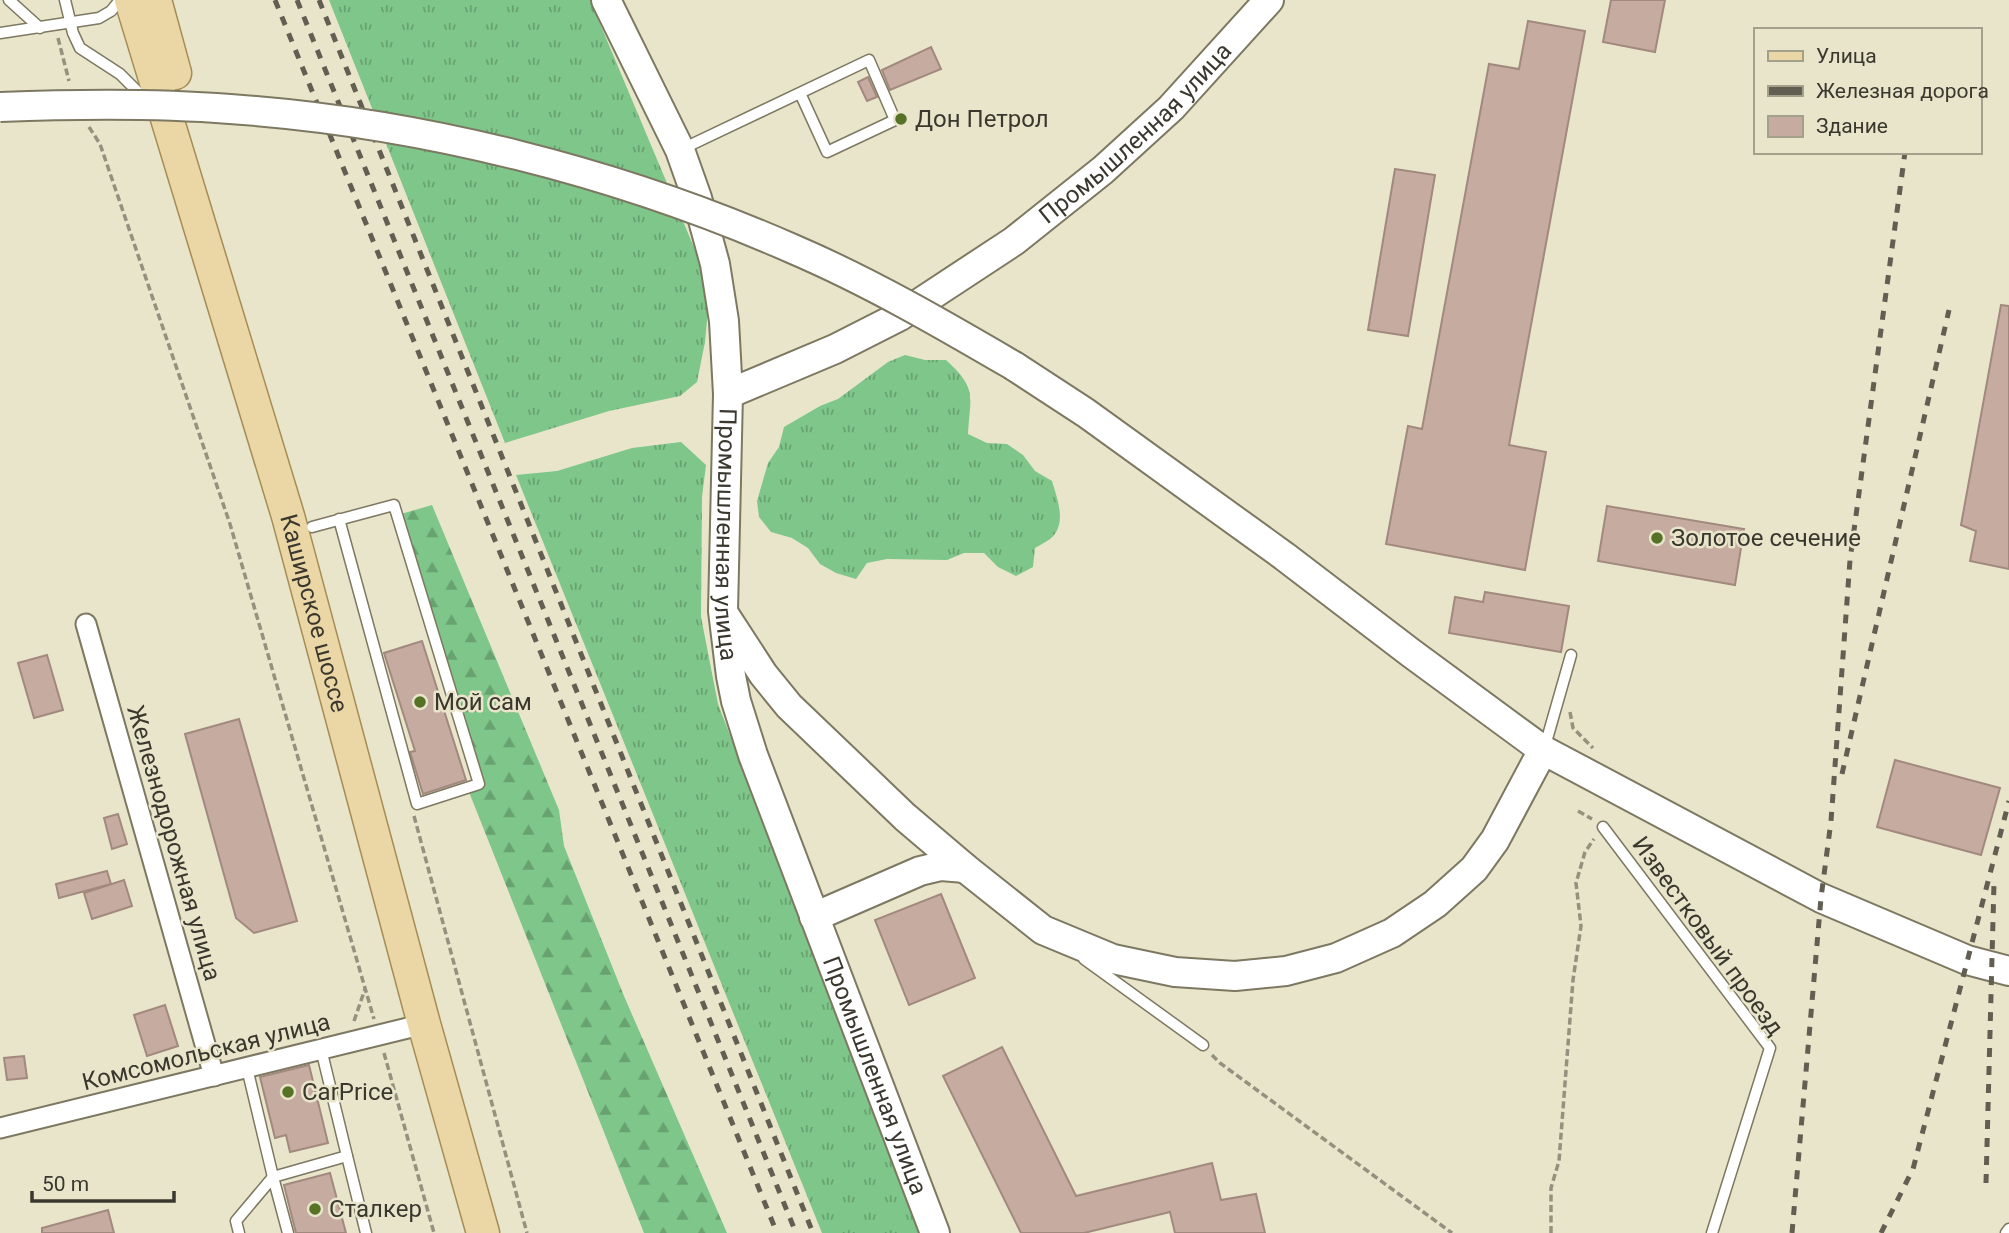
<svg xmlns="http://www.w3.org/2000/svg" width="2009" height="1233" font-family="Roboto,sans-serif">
<defs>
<pattern id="grass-tufts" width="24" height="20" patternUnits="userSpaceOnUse" patternTransform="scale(1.75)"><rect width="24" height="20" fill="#7ec689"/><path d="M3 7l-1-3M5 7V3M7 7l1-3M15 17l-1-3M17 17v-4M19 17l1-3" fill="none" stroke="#68a270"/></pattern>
<pattern id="forest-firs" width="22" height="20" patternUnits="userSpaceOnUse" patternTransform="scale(1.75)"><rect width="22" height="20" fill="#7ec689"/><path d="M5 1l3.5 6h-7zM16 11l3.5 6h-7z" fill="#68a270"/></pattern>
</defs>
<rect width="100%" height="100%" fill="#e9e5cb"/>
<g fill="url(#grass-tufts)">
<path d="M329,0H590L701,264L708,310L705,342L697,382L680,396L609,411L505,443Z"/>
<path d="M905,355L925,360H946C978,389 970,396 968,434L987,443L1007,444L1023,455L1035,471L1052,481C1057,498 1068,525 1050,539C1046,542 1040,545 1035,548L1033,567L1016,576L998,567L984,553H964L947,560L887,559L867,563L856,579L836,573L820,564L808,548L792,538L771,532L759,517L757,501L768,463L779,447L784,427L820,406L838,399L888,362Z"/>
<path d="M681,442L706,465L702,497L701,617L718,704L922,1233H822L516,475L557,471L632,448Z"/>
</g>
<path fill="url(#forest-firs)" d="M432,505L559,810L564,846L624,996L727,1233H644L469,792L484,786L401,514Z"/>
<g fill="#c6aca0" stroke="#a2897e" stroke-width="2">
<path d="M1611,0H1665L1655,52L1603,42Z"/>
<path d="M1528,21L1585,31L1509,445L1546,452L1525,570L1386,544L1408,426L1422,429L1489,64L1519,69Z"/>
<path d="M931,47L941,69L890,90L882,70Z"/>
<path d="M868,77L877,97L867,101L858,82Z"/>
<path d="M1395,169L1435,175L1408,336L1368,330Z"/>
<path d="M2001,305L2009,306V569L1970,561L1976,531L1961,525Z"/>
<path d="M1607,506L1744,529L1735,585L1598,561Z"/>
<path d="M1485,592L1569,606L1561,652L1449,633L1455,597L1483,602Z"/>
<path d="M422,641L466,780L423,794L410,752L415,751L384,653Z"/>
<path d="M47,655L63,710L34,718L18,663Z"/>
<path d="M239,719L297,921L254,933L236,918L185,734Z"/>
<path d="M1895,760L2000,788L1981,855L1877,827Z"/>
<path d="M118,814L127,844L112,849L104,818Z"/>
<path d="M107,871L111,884L59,898L56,884Z"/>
<path d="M124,880L132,906L92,919L84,893Z"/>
<path d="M941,894L975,978L909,1005L875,920Z"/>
<path d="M165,1005L178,1046L147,1056L134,1015Z"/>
<path d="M1002,1047L1076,1196L1212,1163L1221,1200L1256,1194L1265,1233H1175L1170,1212L1084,1233H1021L943,1076Z"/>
<path d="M24,1056L27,1078L7,1080L4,1058Z"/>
<path d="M309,1065L328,1143L290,1152L286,1135L275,1138L260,1077Z"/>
<path d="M330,1173L346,1233H296L284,1185Z"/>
<path d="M108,1210L114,1233H42V1228Z"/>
</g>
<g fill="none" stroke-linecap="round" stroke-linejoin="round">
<g stroke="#7c7861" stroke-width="13">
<g id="lane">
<path d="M9,0L40,28"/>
<path d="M65,0L73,33L80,48L120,74L147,101"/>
<path d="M0,33L99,18L111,11L120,0"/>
<path d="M680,150L869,60L895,120L827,152L800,93"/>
<path d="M312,527L394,505L479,784L417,804L339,519"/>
<path d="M1545,746L1571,655"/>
<path d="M1603,827L1770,1048L1712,1233"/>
<path d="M1084,959L1203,1045"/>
<path d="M247,1068L273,1177L347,1156L321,1049"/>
<path d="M347,1156L366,1233"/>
<path d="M239,1233L236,1221L273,1177L288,1233"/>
<path d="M2006,1233L2009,1229"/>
</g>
</g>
<g stroke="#7c7861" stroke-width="23">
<g id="street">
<path d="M86,624L214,1076"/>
<path d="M0,1128L424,1024"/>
</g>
</g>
<g stroke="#7c7861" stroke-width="32">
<g id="secondary">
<path id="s1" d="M606,0L680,150L697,198L715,264L724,321L728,394L723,611L731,676L736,701L753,755L935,1233"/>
<path d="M1014,366L1086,413L1284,556L1411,653L1543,750L1821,898L1967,960L2009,971"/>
<path id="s2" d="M728,394L835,349L900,316L1014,241L1103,170L1171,108L1269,0"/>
<path d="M726,617L763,674L789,706L905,817L965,868L1043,930L1113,959L1175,972L1235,976L1286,971L1336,958L1392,933L1435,904L1474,869L1495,840L1543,750"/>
<path d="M814,917L920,871L941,866L965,868"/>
</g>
</g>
<g stroke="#a48c54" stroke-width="35">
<g id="primary">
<path id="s3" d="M131,0L288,516L424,1024L483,1233"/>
<path d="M155,0L175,73"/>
</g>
</g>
<g stroke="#94917f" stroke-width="3.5" stroke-dasharray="7 3.5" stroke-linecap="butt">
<path d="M58,38L69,81"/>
<path d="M89,127L100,144L230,524L374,1019"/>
<path d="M1570,712L1573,728L1593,748"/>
<path d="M1578,811L1592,819"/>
<path d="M414,816L527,1233"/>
<path d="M354,1021L365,989"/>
<path d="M384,1053L434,1233"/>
<path d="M1212,1055L1220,1063L1452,1233"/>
<path d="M1551,1233V1188L1559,1161L1573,980L1581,926L1576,883L1585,852L1594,839"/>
</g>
<use href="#lane" stroke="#fff" stroke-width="10"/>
<use href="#street" stroke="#fff" stroke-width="19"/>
<use href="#secondary" stroke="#fff" stroke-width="28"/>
<use href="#primary" stroke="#ebd6a5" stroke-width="32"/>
<g stroke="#625f52" stroke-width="5" stroke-dasharray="9 9" stroke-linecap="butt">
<path d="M275,0L777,1233"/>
<path d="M297,0L796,1233"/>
<path d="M319,0L813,1233"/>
<path d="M1842,774L1949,310"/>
<path d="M1986,1183L1994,883"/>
<path d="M1792,1233L1821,898L1831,821L1850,560L1905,152"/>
<path d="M1881,1233L1913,1169L2009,801"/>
</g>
<g stroke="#7c7861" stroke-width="32" stroke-linecap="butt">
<path id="secondary-bridge" d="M0,107C77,104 153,103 230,109C420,122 618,172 793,249C870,282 942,324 1014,366"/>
</g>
<use href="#secondary-bridge" stroke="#fff" stroke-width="28"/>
</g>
<g fill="#557227" stroke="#e9e5cb" stroke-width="2.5">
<circle cx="901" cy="119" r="7"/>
<circle cx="1657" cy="538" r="7"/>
<circle cx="420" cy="702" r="7"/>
<circle cx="288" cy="1092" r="7"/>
<circle cx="315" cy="1209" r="7"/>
</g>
<g text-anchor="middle" stroke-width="5" stroke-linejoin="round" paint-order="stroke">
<g font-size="24" fill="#3a382e" stroke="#e9e5cb" text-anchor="start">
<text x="915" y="127">Дон Петрол</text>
<text x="1671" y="546">Золотое сечение</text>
<text x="434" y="710">Мой сам</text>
<text x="302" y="1100">CarPrice</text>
<text x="329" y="1217">Сталкер</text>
</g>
<g font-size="24" fill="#3a382e" stroke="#e9e5cb">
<text dy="8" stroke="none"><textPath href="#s2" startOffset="488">Промышленная улица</textPath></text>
<text dy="8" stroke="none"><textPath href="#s1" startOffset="558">Промышленная улица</textPath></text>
<text dy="8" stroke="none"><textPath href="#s3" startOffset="640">Каширское шоссе</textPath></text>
<text transform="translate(174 843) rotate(74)" y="8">Железнодорожная улица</text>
<text transform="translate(1708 936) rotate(54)" y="8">Известковый проезд</text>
<text transform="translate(206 1052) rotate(-14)" y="8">Комсомольская улица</text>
<text dy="8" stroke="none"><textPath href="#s1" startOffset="1125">Промышленная улица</textPath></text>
</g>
</g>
<rect x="1754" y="28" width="228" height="126" fill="#e9e5cb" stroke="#a3a08c" stroke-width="2"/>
<rect x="1768" y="51" width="35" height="10" fill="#ebd6a5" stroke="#a3a08c" stroke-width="2"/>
<text x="1816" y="63" font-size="21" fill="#3a382e">Улица</text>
<rect x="1768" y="86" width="35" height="10" fill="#625f52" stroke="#a3a08c" stroke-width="2"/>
<text x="1816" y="98" font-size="21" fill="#3a382e">Железная дорога</text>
<rect x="1768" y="116" width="35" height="21" fill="#c6aca0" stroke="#a3a08c" stroke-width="2"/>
<text x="1816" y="133" font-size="21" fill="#3a382e">Здание</text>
<path d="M32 1191v10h142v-10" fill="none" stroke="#3a382e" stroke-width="3.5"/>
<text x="42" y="1191" font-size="21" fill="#3a382e" stroke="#e9e5cb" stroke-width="5" paint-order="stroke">50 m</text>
</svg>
